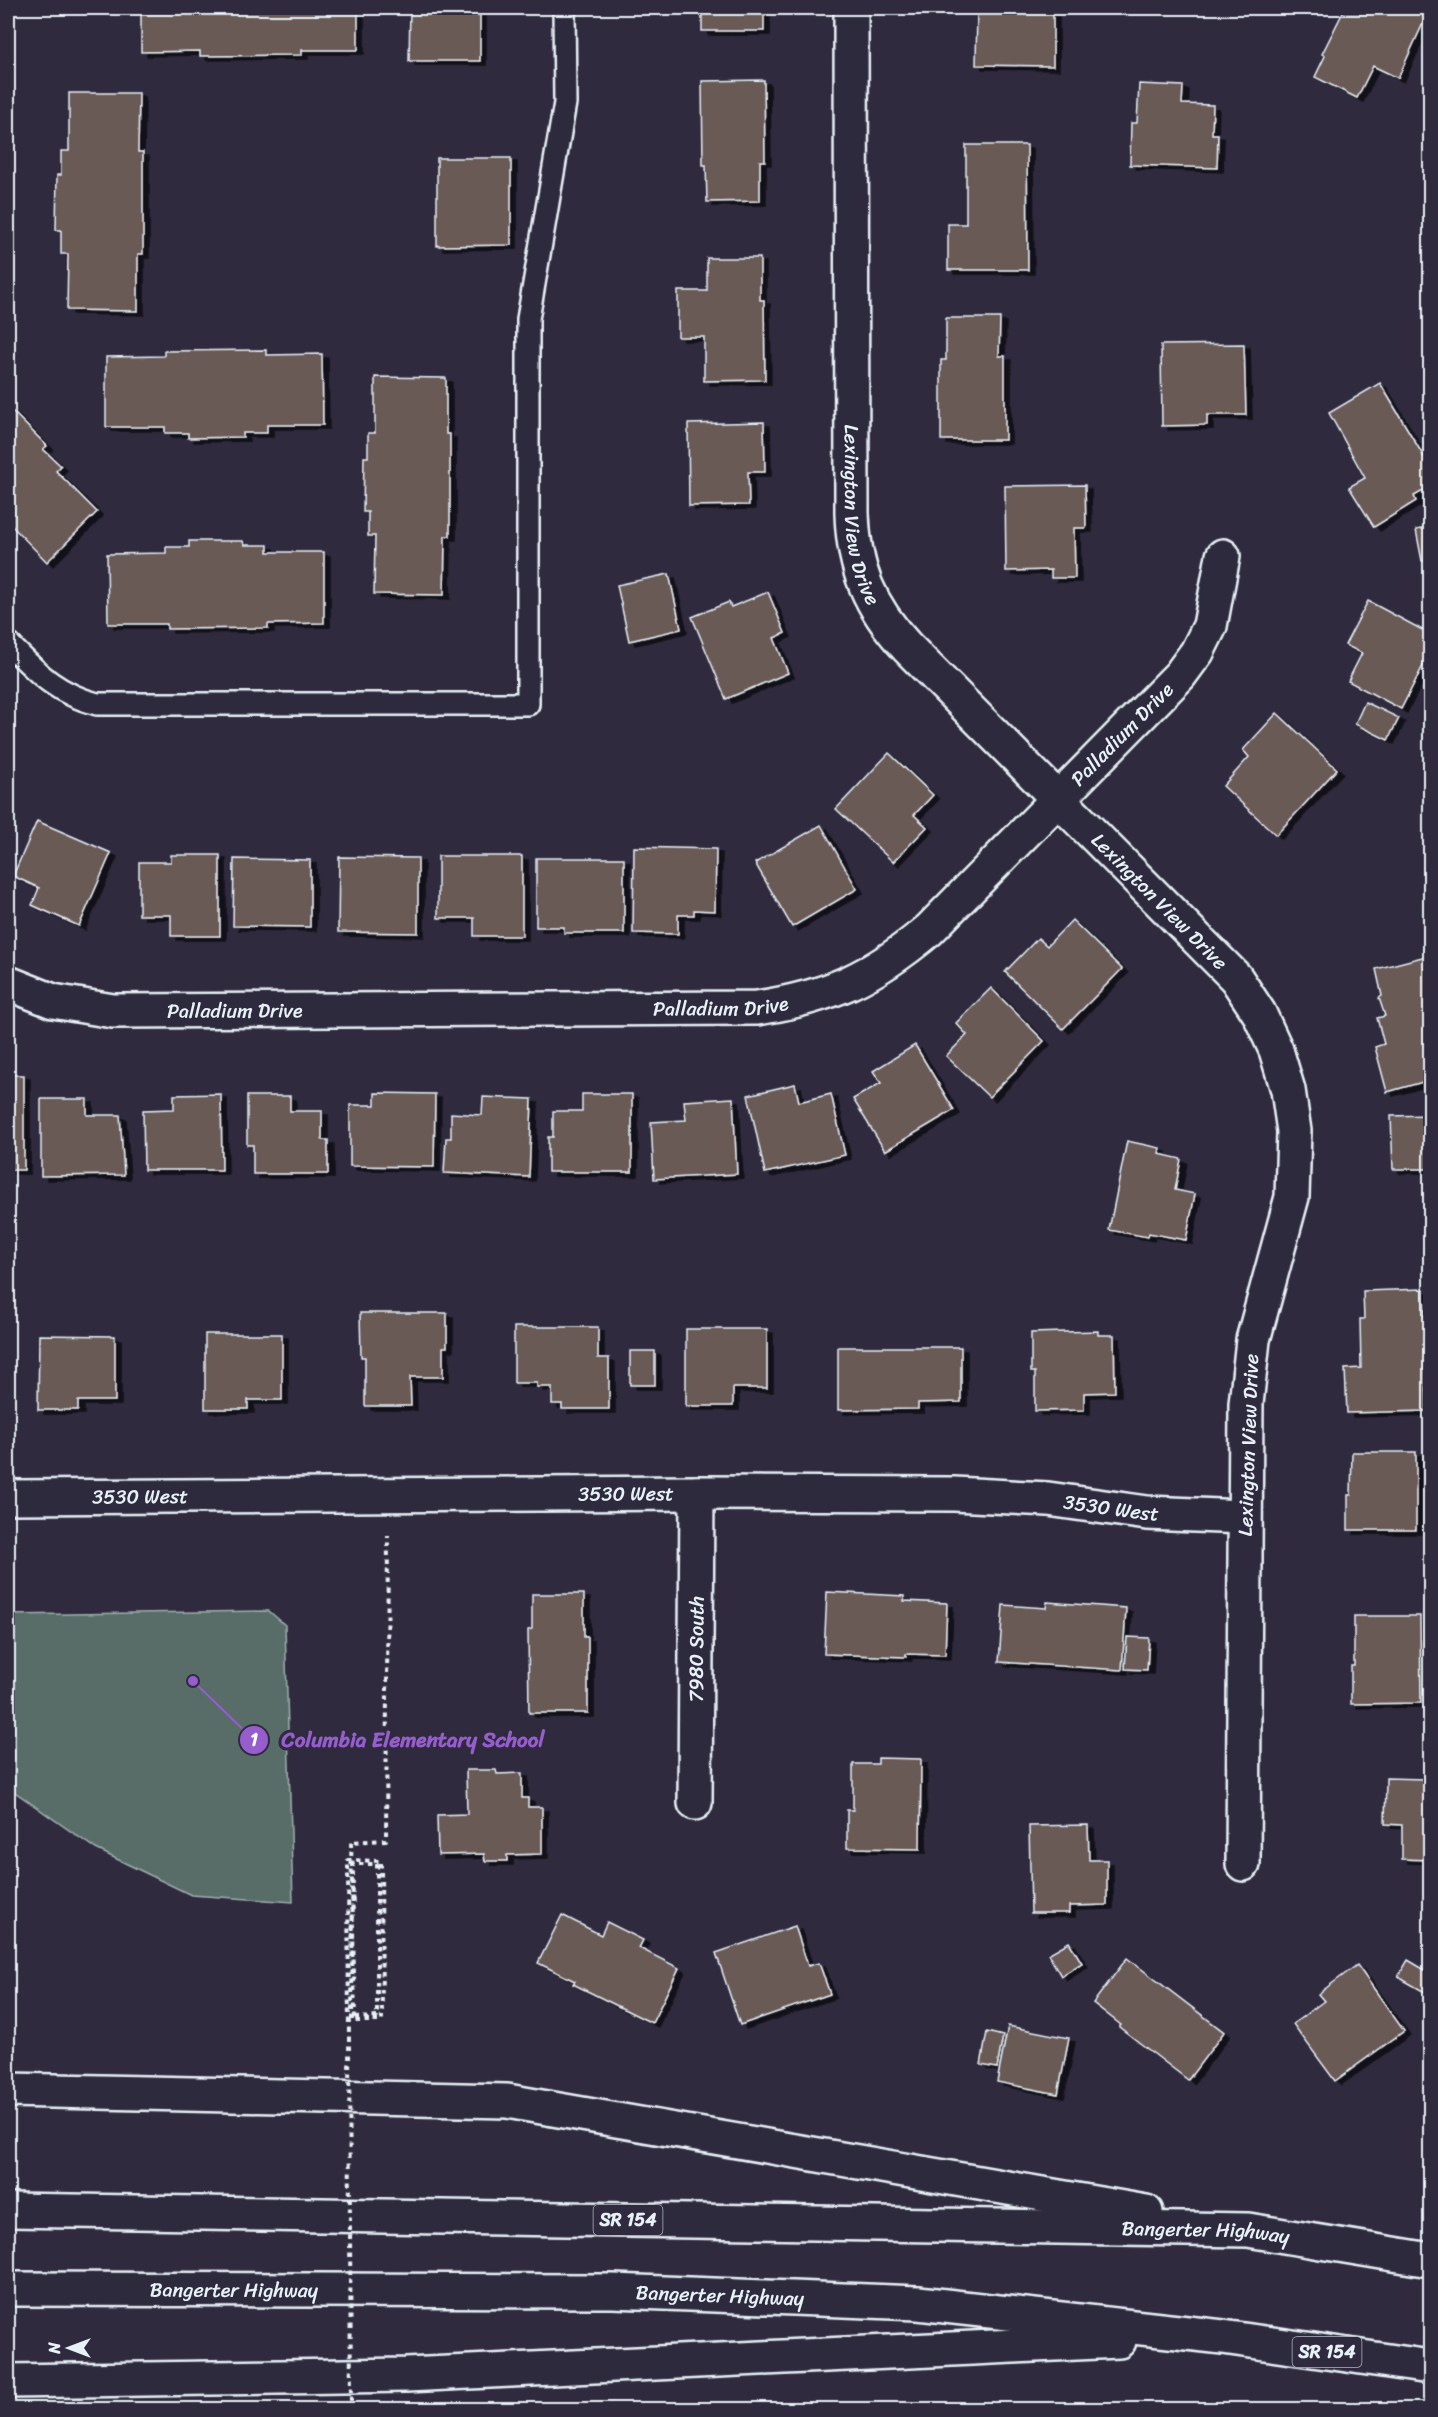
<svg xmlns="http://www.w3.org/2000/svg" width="1438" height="2417" font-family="Sriracha,sans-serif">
<defs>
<filter id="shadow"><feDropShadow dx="6" dy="4" stdDeviation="0" flood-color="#0009"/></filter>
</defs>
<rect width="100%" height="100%" fill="#2f2a3d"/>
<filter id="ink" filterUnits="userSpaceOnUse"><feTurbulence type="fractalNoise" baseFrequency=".0167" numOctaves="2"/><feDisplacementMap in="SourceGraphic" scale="12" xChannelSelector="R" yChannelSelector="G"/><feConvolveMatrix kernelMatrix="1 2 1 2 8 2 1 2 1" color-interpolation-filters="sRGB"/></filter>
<g filter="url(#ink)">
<path fill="#586d67" stroke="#a0afb0" stroke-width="1.5" d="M269,1611L285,1625L293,1902L191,1895L96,1849L15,1792L8,1751V1615Z"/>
<g fill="#695a57" stroke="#e8f1f8" stroke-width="1.5" filter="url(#shadow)">
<path d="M141,8H358V50H302V55L200,56V51L141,52Z"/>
<path d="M410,8H480V61H409Z"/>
<rect x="702" y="8" width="62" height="23"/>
<path d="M977,8H1053V66L976,65Z"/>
<path d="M1345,8H1430L1398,78L1373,66L1357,98L1315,77L1325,56L1322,54Z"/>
<path d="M764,80L765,161H760V201L707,202L706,165H703L702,81Z"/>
<path d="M1139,84L1183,86L1182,104L1213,105L1212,134H1218L1217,168L1130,165L1131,123H1137Z"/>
<path d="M69,93H139L138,152H143V254H138V311L67,310L68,254H61V230H56L57,175H61V151H69Z"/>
<path d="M966,145H1027L1028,270H948V224H966Z"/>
<path d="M437,158H511V245L437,246Z"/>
<path d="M707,258H760V300H764L765,380L704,381V337H678V291H707Z"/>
<path d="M946,318H1000L999,356H1005V440H941V360H946Z"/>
<path d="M1244,344L1246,415H1207V425L1162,426L1161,345Z"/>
<path d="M266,350V355L322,354L323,425H267V433H243V437L188,438V433H165V427H106V357L164,356V351Z"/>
<path d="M375,377L446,378V434H450V536H445L444,595L374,594L375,536H368V512H363L364,457H368V433H375Z"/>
<path d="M1380,383L1430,467V487L1414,496L1416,501L1374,527L1349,487L1365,478L1329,413Z"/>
<path d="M8,407L47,446L43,449L61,466L56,471L97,512L47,562L8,522Z"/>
<path d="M764,422L765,472H748L749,505L689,506L688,424Z"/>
<path d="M1085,485L1086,528H1074L1075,578H1051V570L1006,571L1005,486Z"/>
<path d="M1430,527V560L1422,561L1416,530Z"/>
<path d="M189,541H243L244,545H268V552H324V623L268,624V628L167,629V624H108L107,554L166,553V547H189Z"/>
<path d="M669,574L681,629L629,641L617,585Z"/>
<path d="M768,592L785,633L774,638L788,673L726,699L692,617L729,602L731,607Z"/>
<path d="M1368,601L1430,634V652L1401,709L1348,681L1362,653L1345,645Z"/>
<path d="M1365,702L1399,718L1388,740L1355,724Z"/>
<path d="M1277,713L1337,769L1276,835L1223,786L1249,757L1243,750Z"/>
<path d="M889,753L933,795L914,815L927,827L893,862L836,809Z"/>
<path d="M37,821L111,853L79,926L32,905L39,888L13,876Z"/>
<path d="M821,825L857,889L792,927L755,863Z"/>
<path d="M634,847L716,849L715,911L694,910V915H678V934L633,933Z"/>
<path d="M171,855H220V936H171V915H139V862H171Z"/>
<path d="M438,856H522V936H474V918H438Z"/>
<path d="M339,857L418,858V933L338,932Z"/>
<path d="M536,858H624V933H564V927H536Z"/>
<path d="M234,859L310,860V927L233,926Z"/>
<path d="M1072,920L1122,969L1063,1029L1005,972L1038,938L1047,946Z"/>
<path d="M1430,955V1080L1387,1092L1375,1047L1384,1044L1377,1018L1385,1016L1379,998L1382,996L1376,969Z"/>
<path d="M991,988L1044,1041L989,1097L946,1056L967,1035L956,1023Z"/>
<path d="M915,1045L954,1110L885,1151L853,1099L881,1083L873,1071Z"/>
<rect x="8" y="1075" width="16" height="95"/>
<path d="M795,1084L799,1102L831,1094L845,1155L765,1173L748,1095Z"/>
<path d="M375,1093L435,1094L434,1167L350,1166V1105H375Z"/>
<path d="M221,1094L222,1170H144L143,1110L174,1109V1095Z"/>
<path d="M582,1094H632V1172H548V1137H553V1111H582Z"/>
<path d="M247,1096H290V1111H322V1140H328V1174H253V1145H247Z"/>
<path d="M483,1097L532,1099L529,1177L444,1173L446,1138H451V1113L482,1115Z"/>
<path d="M733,1098L737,1174L654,1179L651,1122L686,1120L684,1101Z"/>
<path d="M41,1099H87V1115H120L124,1175L41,1176Z"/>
<path d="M1430,1115V1169H1393L1391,1116Z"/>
<path d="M1127,1141L1160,1148L1159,1154L1181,1159L1175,1190L1195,1194L1186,1240L1149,1233L1148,1237L1109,1230Z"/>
<path d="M1424,1289L1427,1411L1347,1413L1345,1369L1361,1368L1360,1319H1364L1363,1291Z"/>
<path d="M360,1313H447V1347H443V1377H410L411,1406H365V1357H361Z"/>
<path d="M514,1327H598V1358H609V1409H562V1404H552V1387H537V1383H514Z"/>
<path d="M686,1329H767V1388H733V1406H686Z"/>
<path d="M1098,1331V1335H1114L1115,1392L1084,1393V1410L1035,1411V1372H1031V1333Z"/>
<path d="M205,1334H282V1400H248V1409H205Z"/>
<path d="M39,1335L115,1336V1401H78V1410H38Z"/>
<path d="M838,1347H961V1402L918,1403V1409L838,1410Z"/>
<rect x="630" y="1351" width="25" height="34"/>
<path d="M1352,1452H1416V1530H1348V1495H1351Z"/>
<path d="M827,1592L904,1596V1601L947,1603L945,1655L906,1654V1657L824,1654Z"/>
<path d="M532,1594H584V1637H588V1713H529L528,1630L532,1629Z"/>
<path d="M1047,1602L1126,1608L1122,1670L999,1662L1003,1605L1046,1608Z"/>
<path d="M1354,1616H1420L1421,1703L1351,1704V1666H1354Z"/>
<path d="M1127,1637L1149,1638L1147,1670L1125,1669Z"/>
<path d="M878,1758L921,1759L920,1849L847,1848V1810H853V1764H878Z"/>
<path d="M466,1770H496L497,1774L522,1773V1798H528V1807H542V1854L507,1855V1861H485L484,1854L438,1855L437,1815L467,1814Z"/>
<path d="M1425,1773L1430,1774V1860L1402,1859V1825L1385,1824L1386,1778L1425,1779Z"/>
<path d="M1088,1825L1089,1860H1107V1905L1069,1906V1913H1031L1029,1826Z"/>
<path d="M562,1915L601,1935L607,1922L643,1940L639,1948L679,1968L652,2023L573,1984L575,1981L538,1963Z"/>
<path d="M795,1926L808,1966L819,1963L830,1994L740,2025L716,1953Z"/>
<path d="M1069,1942L1082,1963L1061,1976L1048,1954Z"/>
<path d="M1127,1958L1224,2032L1188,2080L1119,2027L1121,2025L1093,2003Z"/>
<path d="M1408,1960L1430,1973V1995L1398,1977Z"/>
<path d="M1357,1965L1404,2031L1335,2081L1293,2024L1324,2001L1318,1994Z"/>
<path d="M1008,2026L1069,2038L1058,2094L997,2082Z"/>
<path d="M987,2032L1003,2036L997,2068L981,2065Z"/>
</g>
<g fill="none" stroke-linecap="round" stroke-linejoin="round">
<g stroke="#e8f1f8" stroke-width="26">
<path id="service" d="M8,643C37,672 55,693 97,704H528V319L565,103L564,8"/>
</g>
<g stroke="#e8f1f8" stroke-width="38">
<g id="minor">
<path id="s1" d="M851,8L852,514C854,569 869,606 907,647L1236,978L1259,1013L1276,1050L1288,1090L1294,1131L1292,1197L1253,1340L1246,1404L1243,1864"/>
<path id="s2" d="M8,983L53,1001L113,1011L757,1008C830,997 873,977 929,930L1180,675L1197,652L1210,626L1223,556"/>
<path id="s3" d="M8,1497L697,1493L954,1494L1048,1499L1147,1513L1244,1517"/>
<path id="s4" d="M695,1803L697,1493"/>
</g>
</g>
<g stroke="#e8f1f8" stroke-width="38">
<g id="motorway">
<path d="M8,2090L507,2101L1146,2212"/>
<path id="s5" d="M8,2210L1248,2230L1430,2260"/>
<path id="s6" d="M8,2289L613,2291L918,2303L1223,2337L1430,2367"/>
<path d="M8,2381L406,2375L1119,2341"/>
</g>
</g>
<path stroke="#e8f1f8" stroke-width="4" stroke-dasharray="4.5 4.5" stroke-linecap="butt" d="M355,2018L351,1842L386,1840L388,1535"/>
<use href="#service" stroke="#2f2a3d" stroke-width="21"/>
<use href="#minor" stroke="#2f2a3d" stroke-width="33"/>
<use href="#motorway" stroke="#2f2a3d" stroke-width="33"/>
<path stroke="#e8f1f8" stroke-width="4" stroke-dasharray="4.5 4.5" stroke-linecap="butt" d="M351,2410L348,1860L381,1861L382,2021H352L353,1864H377V2017L355,2018"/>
</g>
</g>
<g text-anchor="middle" stroke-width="6" stroke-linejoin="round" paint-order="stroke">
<g fill="#2f2a3d" stroke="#b0b5c0" stroke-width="1.5">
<rect x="593.5" y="2205" width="69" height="30" rx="4.5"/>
<rect x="1292.5" y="2337" width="69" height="30" rx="4.5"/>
</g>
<g font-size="18" font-weight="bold" fill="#e8f1f8">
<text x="628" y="2226">SR 154</text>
<text x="1327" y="2358">SR 154</text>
</g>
<g font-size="20" fill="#e8f1f8" stroke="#2f2a3d">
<text dy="7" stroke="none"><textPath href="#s1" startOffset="508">Lexington View Drive</textPath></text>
<text dy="7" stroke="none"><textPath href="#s2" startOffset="1220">Palladium Drive</textPath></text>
<text dy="7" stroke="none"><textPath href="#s1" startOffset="1012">Lexington View Drive</textPath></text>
<text dy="7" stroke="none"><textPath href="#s2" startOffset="717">Palladium Drive</textPath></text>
<text dy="7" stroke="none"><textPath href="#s2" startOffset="231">Palladium Drive</textPath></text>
<text transform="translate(1248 1445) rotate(-88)" y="7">Lexington View Drive</text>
<text dy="7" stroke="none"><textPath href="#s3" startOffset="618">3530 West</textPath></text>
<text dy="7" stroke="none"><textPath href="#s3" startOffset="132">3530 West</textPath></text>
<text dy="7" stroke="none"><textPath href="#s3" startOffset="1104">3530 West</textPath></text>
<text dy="7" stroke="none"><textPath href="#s4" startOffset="154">7980 South</textPath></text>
<text dy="7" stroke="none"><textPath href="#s5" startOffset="1198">Bangerter Highway</textPath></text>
<text dy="7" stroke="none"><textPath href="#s6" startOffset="226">Bangerter Highway</textPath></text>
<text dy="7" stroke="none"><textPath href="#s6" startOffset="712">Bangerter Highway</textPath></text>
</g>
</g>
<path fill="none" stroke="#965dcd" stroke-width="2" d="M193 1681L254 1740"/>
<g fill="#965dcd" stroke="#2f2a3d" stroke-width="2">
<circle cx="193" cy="1681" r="6"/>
<circle cx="254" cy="1740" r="15"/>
</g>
<g font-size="18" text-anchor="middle" font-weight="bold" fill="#fff">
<text x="254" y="1746">1</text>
</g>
<g font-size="21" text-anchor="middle" font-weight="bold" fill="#965dcd" stroke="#2f2a3d" stroke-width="6" stroke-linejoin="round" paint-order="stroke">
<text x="413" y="1747">Columbia Elementary School</text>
</g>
<rect width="1438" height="2417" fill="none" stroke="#2f2a3d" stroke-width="30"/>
<rect x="15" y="15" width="1408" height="2387" fill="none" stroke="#e8f1f8" stroke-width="2" filter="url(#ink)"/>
<g transform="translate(69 2348) rotate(270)" stroke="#2f2a3d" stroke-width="4.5" paint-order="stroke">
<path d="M0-4.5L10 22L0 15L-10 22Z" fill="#e8f1f8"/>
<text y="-9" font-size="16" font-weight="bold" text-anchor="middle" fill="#e8f1f8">N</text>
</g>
</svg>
